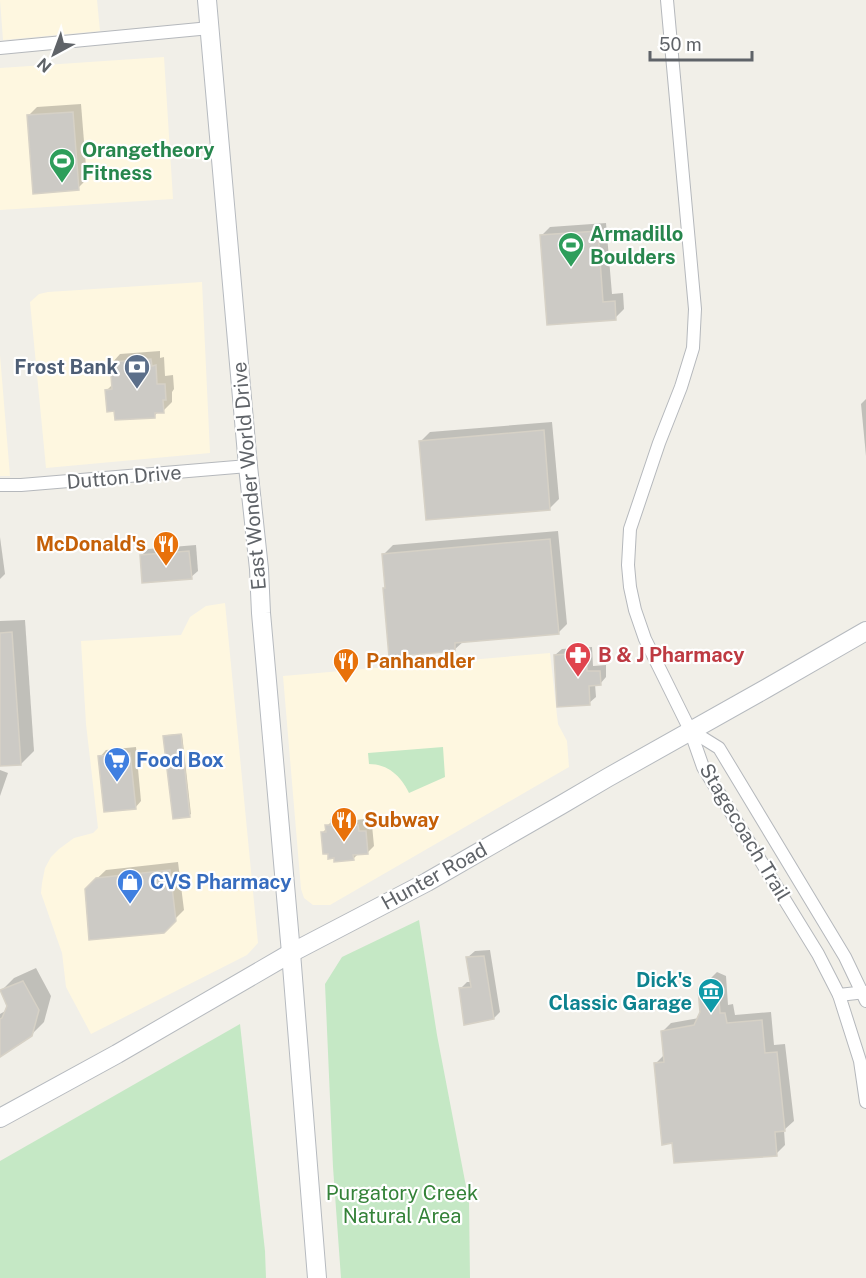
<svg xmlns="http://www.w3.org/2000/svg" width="866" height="1278" font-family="'Public Sans',sans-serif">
<rect width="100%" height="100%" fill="#f1efe8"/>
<g fill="#fef7e0">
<path d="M0,0H97L100,31L3,40Z"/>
<path d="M164,57L173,199L0,210V68Z"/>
<path d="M202,282L210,453L46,468L30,302L39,294L48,292Z"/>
<path d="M0,355L10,476H0Z"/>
<path d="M225,603L258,943L247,955L91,1034L66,987L62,953L41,893L42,883L45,868L51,857L59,849L74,838L93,833L98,828L86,724L81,641L181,635L190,617L206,606Z"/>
<path d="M550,653L558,724L567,741L569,767L330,905H313L304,898L301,889L283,676Z"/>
</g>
<g fill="#c5e8c5">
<path d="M443,747L445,777L409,793C401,776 388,764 369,764L368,753Z"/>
<path d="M419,920L437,1035L469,1202L470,1278H341L333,1167L325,984L342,957Z"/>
<path d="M240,1024L265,1251L266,1278H0V1161Z"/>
</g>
<g fill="#0003">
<path d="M81,104L87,179L78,188L28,116L37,107Z"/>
<path d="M606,223L612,294L623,293L624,309L615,318L541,236L550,227Z"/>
<path d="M160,351V358L164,357L165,376L173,375L174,389L172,392V402L163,411H159L154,416L116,410L107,390L113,384L112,363L120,354Z"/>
<path d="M866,399V456L861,404Z"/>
<path d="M552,422L559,499L550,508L421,441L430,432Z"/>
<path d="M558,531L567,624L558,633L464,641L454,650L387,587L384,554L393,545Z"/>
<path d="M0,537L5,574L0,579Z"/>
<path d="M196,545L198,571L191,577L141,556L148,549Z"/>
<path d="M25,620L34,751L21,764L0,765V621Z"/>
<path d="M592,647L593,666L606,665V677L600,684H595L596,697L589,703L555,655L562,649Z"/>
<path d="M182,734L191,814L189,815L165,737L167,735Z"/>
<path d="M136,747L141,801L135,808L100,757L106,750Z"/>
<path d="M0,770L8,773L0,796Z"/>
<path d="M355,813L356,820L364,819L365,826L372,825L374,846L367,853L358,854L353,859L323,832L327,828V826L339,814Z"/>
<path d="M178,862L184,910L163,931L86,889L106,870Z"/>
<path d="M490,950L500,1012L494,1018L460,989L467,982H472L468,957L475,951Z"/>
<path d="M36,968L51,996L44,1022L31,1035L0,1055V1014L7,1010L9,1006L1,991L14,978Z"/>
<path d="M717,972L726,976L728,1005L733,1004L735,1015L771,1012L774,1045L785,1044L794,1121L784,1130L785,1145L776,1154L673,1141L655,1064L665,1054L662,1032L671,1023L699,1018L702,1012L700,989Z"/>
</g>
<g fill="#cccac5" stroke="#d6d1c6" stroke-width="1.5">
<path d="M73,112L79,190L33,194L27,115Z"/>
<path d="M598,231L603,302L615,301L616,320L547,325L540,235Z"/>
<path d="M151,359L152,366L156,365L157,384H165L166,400H163L164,413H155V418L115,420L114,411L107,412L105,390L112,389L110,362Z"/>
<path d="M544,430L550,510L426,520L419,441Z"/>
<path d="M550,539L559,634L455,643V651L389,657L383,588H385L382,554Z"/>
<path d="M189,551L192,579L142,583L140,555Z"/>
<path d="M12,632L21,765L0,766V633Z"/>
<path d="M586,653L587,671H600L601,685L589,686L590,705L557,707L554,655Z"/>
<path d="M181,734L190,817L173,819L163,736Z"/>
<path d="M130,753L136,809L104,812L98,756Z"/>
<path d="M349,818L350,825H358L359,831H366L368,854L353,855L354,860L334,862V858L328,859V854H323L321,832H326L325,825H331V820Z"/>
<path d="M170,870L176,921L164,933L89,940L85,889L96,878Z"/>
<path d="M484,956L494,1019L464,1025L459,988L471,987L466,957Z"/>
<path d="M706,980L718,985L720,1013H725L727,1023L762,1020L765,1053L777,1052L785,1131L775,1132L777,1156L674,1163L672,1143L662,1145L654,1063L664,1062L661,1031L694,1025L700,1012L698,989Z"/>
<path d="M23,981L39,1010L32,1036L0,1057V1019L2,1018L7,1006L0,990Z"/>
</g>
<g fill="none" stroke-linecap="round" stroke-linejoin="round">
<g stroke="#b5b8bc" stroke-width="14">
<g id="street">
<path d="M667,0L695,309L693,348L681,387L659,443L630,529L628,565L630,587L635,610L645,639L690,730L703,767L818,954L839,995L860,1061L866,1102"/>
<path d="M0,48L210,28"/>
<path d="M0,485H21L248,466"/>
<path d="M690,730L719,748L845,957L866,1001"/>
<path d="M839,995L866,992"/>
</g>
</g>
<g stroke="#b6babf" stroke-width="20">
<g id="secondary">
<path d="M207,0L248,466L259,569L261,613L291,953L317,1278"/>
<path d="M0,1118L117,1054L291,953L427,882L561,805L607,778L767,688L866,631"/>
</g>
</g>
<use href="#street" stroke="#fff" stroke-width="12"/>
<use href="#secondary" stroke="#fff" stroke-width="18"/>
</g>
<defs>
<g id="stadium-pin" transform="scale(1.35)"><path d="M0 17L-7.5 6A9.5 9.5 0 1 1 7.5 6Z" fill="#2e9e5b" stroke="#fff"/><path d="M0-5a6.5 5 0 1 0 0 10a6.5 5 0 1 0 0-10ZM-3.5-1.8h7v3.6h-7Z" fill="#fff"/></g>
<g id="bank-pin" transform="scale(1.35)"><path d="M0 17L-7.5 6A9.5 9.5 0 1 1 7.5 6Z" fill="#5c6f8a" stroke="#fff"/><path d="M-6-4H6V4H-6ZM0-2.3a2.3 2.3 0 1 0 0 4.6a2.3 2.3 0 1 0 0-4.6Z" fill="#fff"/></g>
<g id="restaurant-pin" transform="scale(1.35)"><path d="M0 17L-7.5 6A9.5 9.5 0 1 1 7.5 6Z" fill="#e8710a" stroke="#fff"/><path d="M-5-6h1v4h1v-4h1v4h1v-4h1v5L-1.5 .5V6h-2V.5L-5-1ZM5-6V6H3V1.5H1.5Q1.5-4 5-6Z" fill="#fff"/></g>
<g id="pharmacy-pin" transform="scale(1.35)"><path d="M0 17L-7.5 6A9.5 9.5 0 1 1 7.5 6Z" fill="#e0444e" stroke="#fff"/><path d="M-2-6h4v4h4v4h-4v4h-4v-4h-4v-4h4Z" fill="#fff"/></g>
<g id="supermarket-pin" transform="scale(1.35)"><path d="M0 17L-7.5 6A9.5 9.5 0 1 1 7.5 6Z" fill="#3f7fe0" stroke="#fff"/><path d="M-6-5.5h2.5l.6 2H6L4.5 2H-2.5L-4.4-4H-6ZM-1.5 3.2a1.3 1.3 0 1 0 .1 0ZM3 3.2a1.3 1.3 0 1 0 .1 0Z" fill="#fff"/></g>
<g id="shop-pin" transform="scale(1.35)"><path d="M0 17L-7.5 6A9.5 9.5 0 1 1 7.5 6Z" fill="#3f7fe0" stroke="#fff"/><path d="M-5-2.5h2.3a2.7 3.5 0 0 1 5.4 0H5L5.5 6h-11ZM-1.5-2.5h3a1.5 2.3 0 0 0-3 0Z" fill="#fff"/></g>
<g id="museum-pin" transform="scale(1.35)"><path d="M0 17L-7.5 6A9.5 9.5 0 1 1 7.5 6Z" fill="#0f9aa8" stroke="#fff"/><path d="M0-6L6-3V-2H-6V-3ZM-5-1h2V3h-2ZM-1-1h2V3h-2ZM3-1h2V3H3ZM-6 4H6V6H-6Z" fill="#fff"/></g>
</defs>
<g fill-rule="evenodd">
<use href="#stadium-pin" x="62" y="161"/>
<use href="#stadium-pin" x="571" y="245"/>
<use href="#bank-pin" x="137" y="367"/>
<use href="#restaurant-pin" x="166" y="544"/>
<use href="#pharmacy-pin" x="578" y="655"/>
<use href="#restaurant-pin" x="346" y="661"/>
<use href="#supermarket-pin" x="117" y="760"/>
<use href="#restaurant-pin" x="344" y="820"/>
<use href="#shop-pin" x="130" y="882"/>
<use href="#museum-pin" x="711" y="991"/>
</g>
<g text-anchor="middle" stroke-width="4.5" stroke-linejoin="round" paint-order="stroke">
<g font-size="20" font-weight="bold" fill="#27864d" stroke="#fff" text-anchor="start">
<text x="82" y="157">Orangetheory<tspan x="82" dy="23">Fitness</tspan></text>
<text x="590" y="241">Armadillo<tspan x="590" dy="23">Boulders</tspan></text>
</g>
<g font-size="20" font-weight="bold" fill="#4e5e75" stroke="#fff" text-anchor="end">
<text x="118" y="374">Frost Bank</text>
</g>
<g font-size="20" fill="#5f6368" stroke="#fff">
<text transform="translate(249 476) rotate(-95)" y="7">East Wonder World Drive</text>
<text transform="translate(124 477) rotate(-5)" y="7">Dutton Drive</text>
<text transform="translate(745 832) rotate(59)" y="7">Stagecoach Trail</text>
<text transform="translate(434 876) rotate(-29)" y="7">Hunter Road</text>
</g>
<g font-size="20" font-weight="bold" fill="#c56008" stroke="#fff" text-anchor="start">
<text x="146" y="551" text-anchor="end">McDonald's</text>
<text x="366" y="668">Panhandler</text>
<text x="364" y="827">Subway</text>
</g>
<g font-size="20" font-weight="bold" fill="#be3a42" stroke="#fff" text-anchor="start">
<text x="598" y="662">B &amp; J Pharmacy</text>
</g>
<g font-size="20" font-weight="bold" fill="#366cbe" stroke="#fff" text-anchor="start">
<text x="136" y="767">Food Box</text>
<text x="150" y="889">CVS Pharmacy</text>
</g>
<g font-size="20" font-weight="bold" fill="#0d838f" stroke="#fff" text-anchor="end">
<text x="692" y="987">Dick's<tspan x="692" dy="23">Classic Garage</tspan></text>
</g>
<g font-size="20" fill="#348238" stroke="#fff">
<text x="402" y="1200">Purgatory Creek<tspan x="402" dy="23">Natural Area</tspan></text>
</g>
</g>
<g transform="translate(54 54) rotate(221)" stroke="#ffffff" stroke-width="4.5" paint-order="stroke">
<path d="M0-4.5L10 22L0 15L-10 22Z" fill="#5f6368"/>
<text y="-9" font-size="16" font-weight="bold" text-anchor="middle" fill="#5f6368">N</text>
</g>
<path d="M650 51v9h102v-9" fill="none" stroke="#5f6368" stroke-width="3"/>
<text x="659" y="51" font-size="18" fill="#5f6368" stroke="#ffffff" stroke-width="4.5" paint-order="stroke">50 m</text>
</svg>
